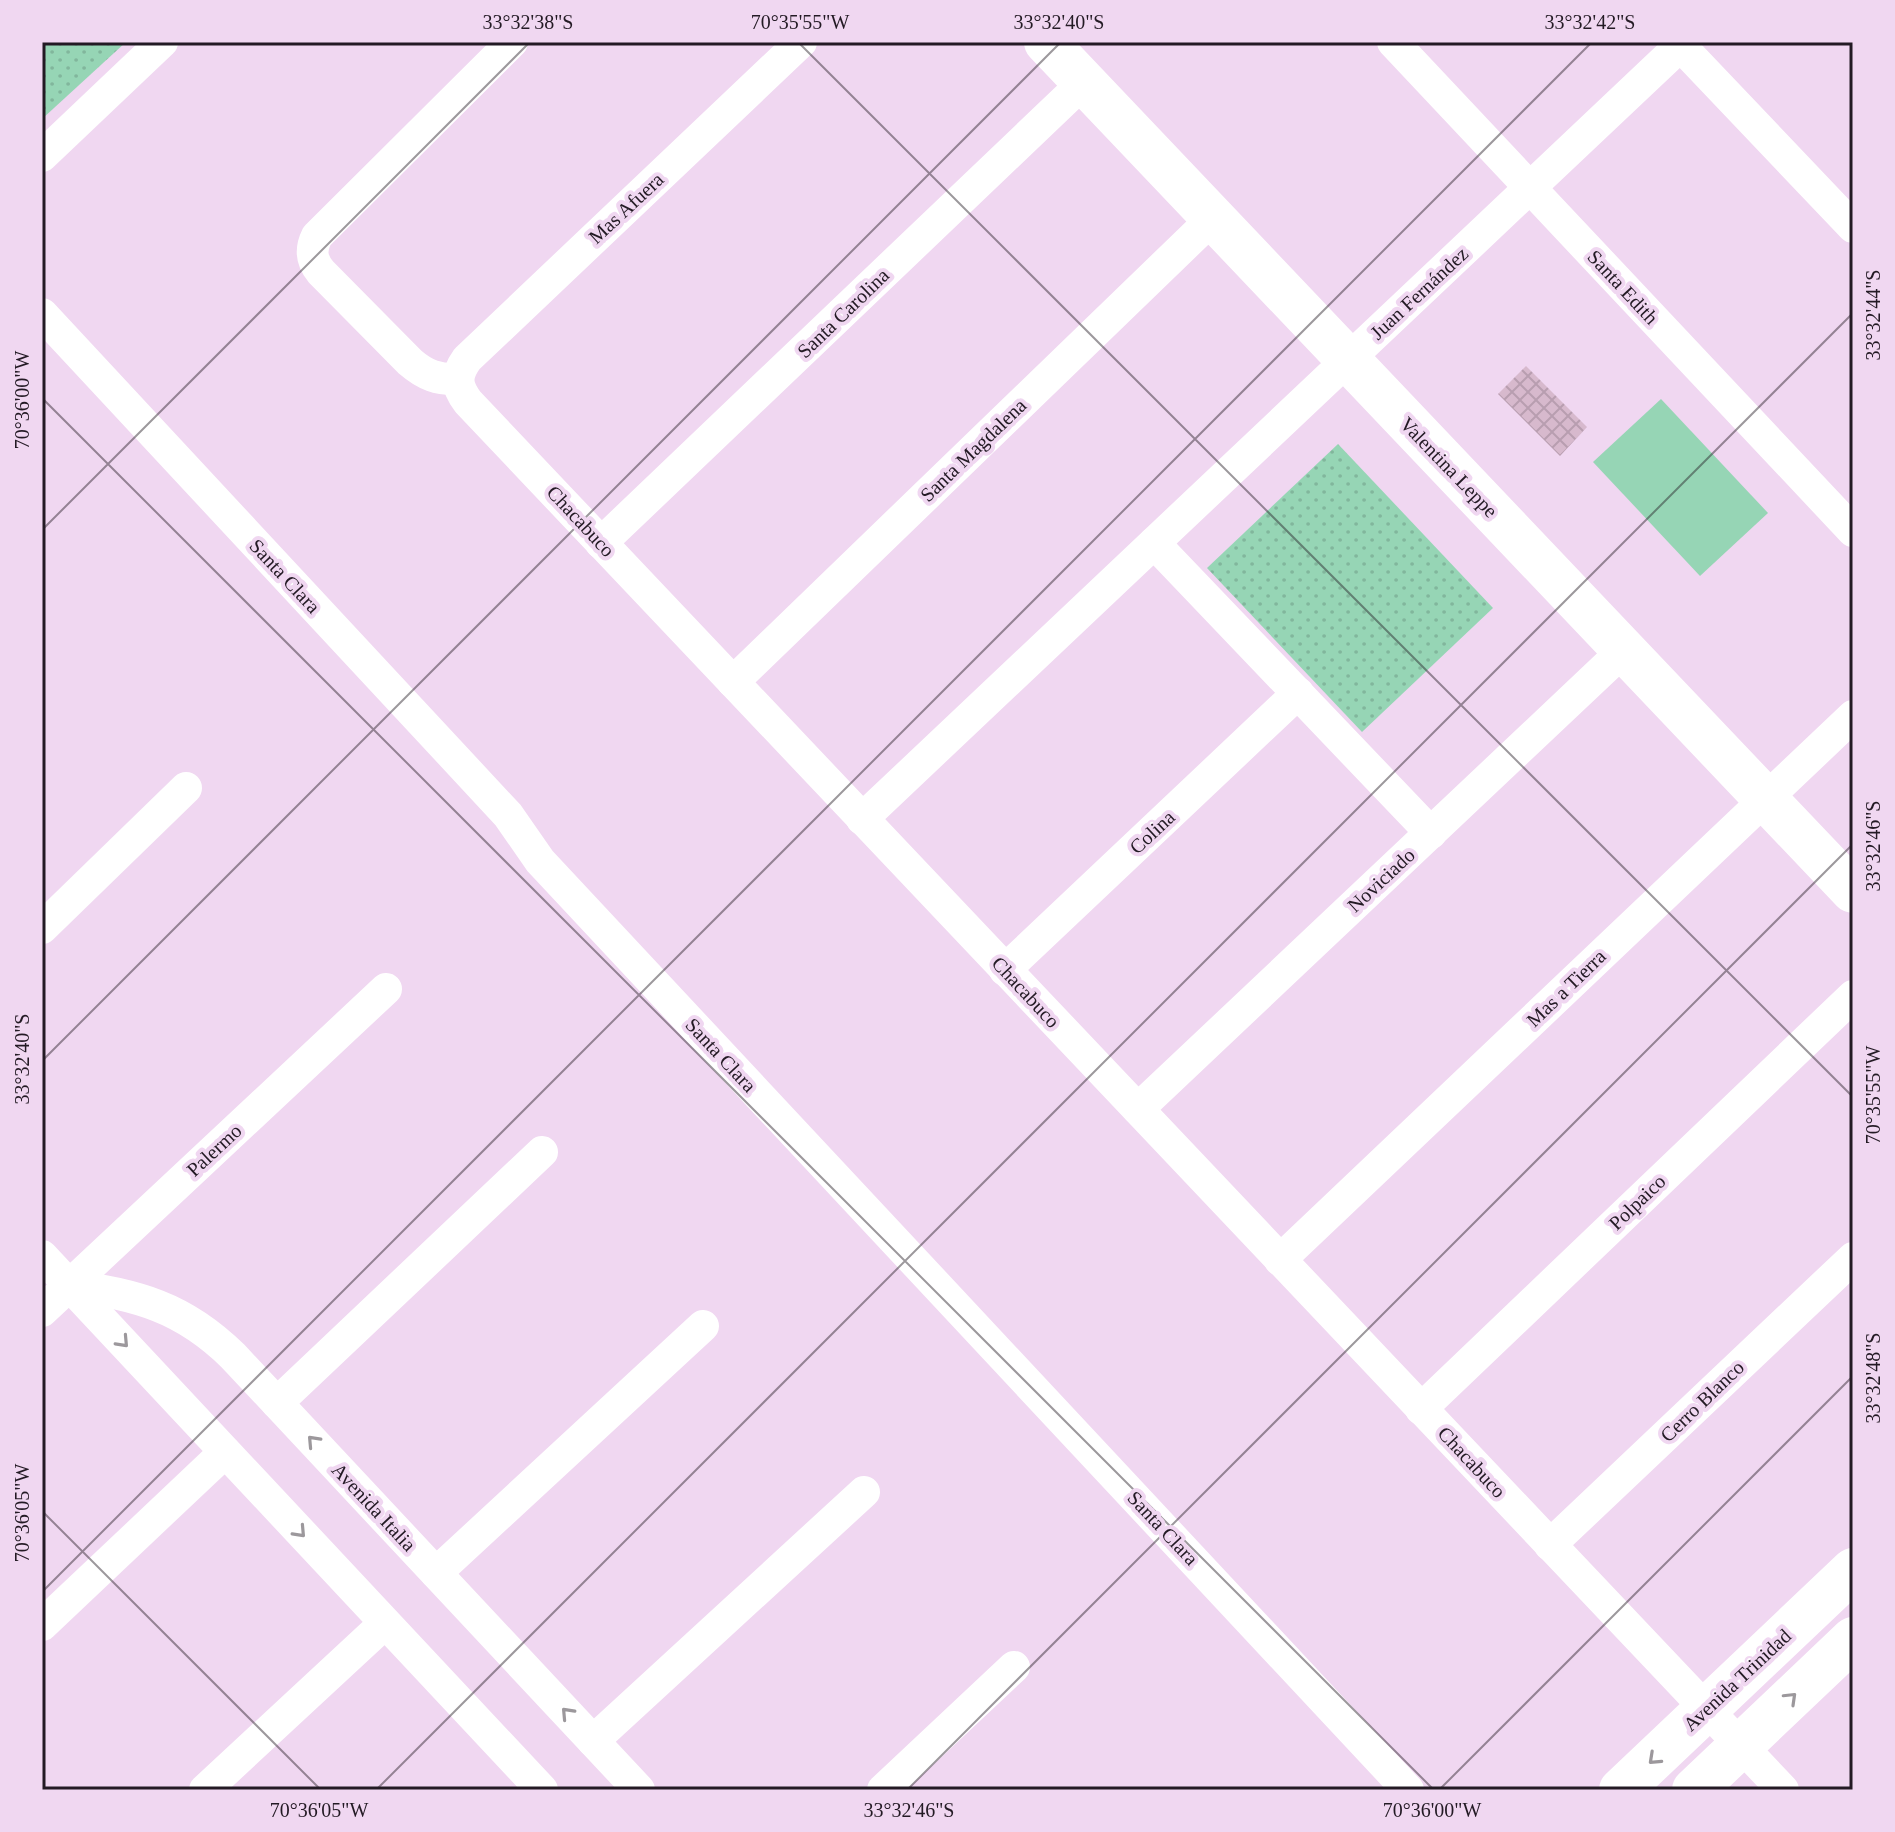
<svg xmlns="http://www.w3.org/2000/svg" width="1895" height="1832" font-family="'Times New Roman',serif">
<defs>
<pattern id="green-dots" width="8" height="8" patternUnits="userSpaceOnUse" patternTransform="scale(2)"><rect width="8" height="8" fill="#96d5b5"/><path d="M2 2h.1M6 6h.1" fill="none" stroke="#81b69c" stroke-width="1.8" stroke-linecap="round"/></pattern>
<pattern id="building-cross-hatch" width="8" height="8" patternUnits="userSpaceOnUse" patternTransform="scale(2)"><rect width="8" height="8" fill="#d7b9cd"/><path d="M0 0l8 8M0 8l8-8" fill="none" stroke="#b89eb0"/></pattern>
</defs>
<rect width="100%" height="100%" fill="#f0d7f1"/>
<g fill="url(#green-dots)">
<path d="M47,42H126L42,119V47Z"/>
<path d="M1338,444L1493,608L1362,732L1207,568Z"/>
</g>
<path fill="#96d5b5" d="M1661,399L1768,513L1700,576L1593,462Z"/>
<path fill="url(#building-cross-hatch)" d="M1526,366L1587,427L1560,456L1498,394Z"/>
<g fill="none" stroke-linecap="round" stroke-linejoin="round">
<g stroke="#fff" stroke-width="32">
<path d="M801,42L467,359C455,376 456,386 468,402L1783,1790"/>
<path d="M1393,42L1853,531"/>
<path d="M1677,42L1853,227"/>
<path d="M42,156L162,42"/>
<path d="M42,314L508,815L540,861L1408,1790"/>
<path d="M458,379C438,380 425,375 410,362L321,272C311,260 310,250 317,236L512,42"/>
<path d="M601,543L1084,82"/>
<path d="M1154,543L1431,833"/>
<path d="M733,682L1213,218"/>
<path d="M862,819L1684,42"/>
<path d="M42,928L186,788"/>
<path d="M1005,970L1298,693"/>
<path d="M1138,1109L1624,650"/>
<path d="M42,1256L542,1790"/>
<path d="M1280,1260L1853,716"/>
<path d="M70,1285C138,1296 182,1306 233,1356L639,1790"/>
<path d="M42,1311L386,989"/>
<path d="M277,1403L542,1152"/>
<path d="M1421,1409L1853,996"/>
<path d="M1550,1545L1853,1258"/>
<path d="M436,1573L703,1326"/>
<path d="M42,1625L225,1452"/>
<path d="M593,1741L864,1492"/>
<path d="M205,1790L385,1623"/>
<path d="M883,1790L1014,1667"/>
</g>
<g stroke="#fff" stroke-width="44">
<path d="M1046,42L1853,891"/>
<path d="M1621,1790L1853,1570"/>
<path d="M1694,1790L1853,1639"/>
</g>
</g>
<defs><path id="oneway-chevron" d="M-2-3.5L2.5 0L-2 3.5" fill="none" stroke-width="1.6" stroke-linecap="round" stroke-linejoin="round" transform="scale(2)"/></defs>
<g stroke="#9c989c">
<use href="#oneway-chevron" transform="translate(123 1342) rotate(47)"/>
<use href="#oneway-chevron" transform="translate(313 1441) rotate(-133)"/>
<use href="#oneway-chevron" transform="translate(300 1532) rotate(47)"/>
<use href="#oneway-chevron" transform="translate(1791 1698) rotate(-44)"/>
<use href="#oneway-chevron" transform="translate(567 1713) rotate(-133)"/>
<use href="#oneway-chevron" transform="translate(1654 1759) rotate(137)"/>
</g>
<path fill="none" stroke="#231a24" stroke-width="2" stroke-opacity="0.45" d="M798,42L1853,1097M42,398L1434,1790M42,530L530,42M42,1061L1061,42M42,1511L321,1790M42,1592L1592,42M376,1790L1853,313M907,1790L1853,844M1439,1790L1853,1376"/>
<g text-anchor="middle" stroke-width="8" stroke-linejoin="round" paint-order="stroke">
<g font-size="20" fill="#231a24" stroke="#f0d7f1">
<text transform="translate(626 208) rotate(-43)" y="7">Mas Afuera</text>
<text transform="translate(1623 287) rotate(47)" y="7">Santa Edith</text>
<text transform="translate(1419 293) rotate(-43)" y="7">Juan Fernández</text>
<text transform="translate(843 313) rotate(-44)" y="7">Santa Carolina</text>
<text transform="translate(973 450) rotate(-44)" y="7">Santa Magdalena</text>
<text transform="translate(1449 467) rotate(46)" y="7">Valentina Leppe</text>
<text transform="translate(581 521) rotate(47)" y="7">Chacabuco</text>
<text transform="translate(285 576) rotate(47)" y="7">Santa Clara</text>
<text transform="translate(1152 832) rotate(-43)" y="7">Colina</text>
<text transform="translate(1381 880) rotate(-43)" y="7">Noviciado</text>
<text transform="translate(1566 988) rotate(-44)" y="7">Mas a Tierra</text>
<text transform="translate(1026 992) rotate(47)" y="7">Chacabuco</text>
<text transform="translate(721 1055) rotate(47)" y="7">Santa Clara</text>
<text transform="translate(214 1150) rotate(-43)" y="7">Palermo</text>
<text transform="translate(1637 1202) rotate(-44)" y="7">Polpaico</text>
<text transform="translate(1702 1401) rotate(-44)" y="7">Cerro Blanco</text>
<text transform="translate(1472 1462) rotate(47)" y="7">Chacabuco</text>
<text transform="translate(374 1507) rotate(47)" y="7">Avenida Italia</text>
<text transform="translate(1163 1528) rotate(47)" y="7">Santa Clara</text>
<text transform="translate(1737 1680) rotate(-43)" y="7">Avenida Trinidad</text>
</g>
</g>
<rect width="1895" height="1832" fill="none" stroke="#f0d7f1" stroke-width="88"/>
<rect x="44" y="44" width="1807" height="1744" fill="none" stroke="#231a24" stroke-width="3"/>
<g font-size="20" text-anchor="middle" fill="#231a24">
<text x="528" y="29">33°32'38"S</text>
<text x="800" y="29">70°35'55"W</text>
<text x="1059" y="29">33°32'40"S</text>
<text x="1590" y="29">33°32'42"S</text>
<text transform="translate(1873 315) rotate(-90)" y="7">33°32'44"S</text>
<text transform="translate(22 400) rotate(-90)" y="7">70°36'00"W</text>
<text transform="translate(1873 846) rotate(-90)" y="7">33°32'46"S</text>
<text transform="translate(22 1059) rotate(-90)" y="7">33°32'40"S</text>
<text transform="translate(1873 1095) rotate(-90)" y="7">70°35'55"W</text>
<text transform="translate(1873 1378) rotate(-90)" y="7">33°32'48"S</text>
<text transform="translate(22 1513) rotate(-90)" y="7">70°36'05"W</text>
<text x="319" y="1817">70°36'05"W</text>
<text x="909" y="1817">33°32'46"S</text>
<text x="1432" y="1817">70°36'00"W</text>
</g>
</svg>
